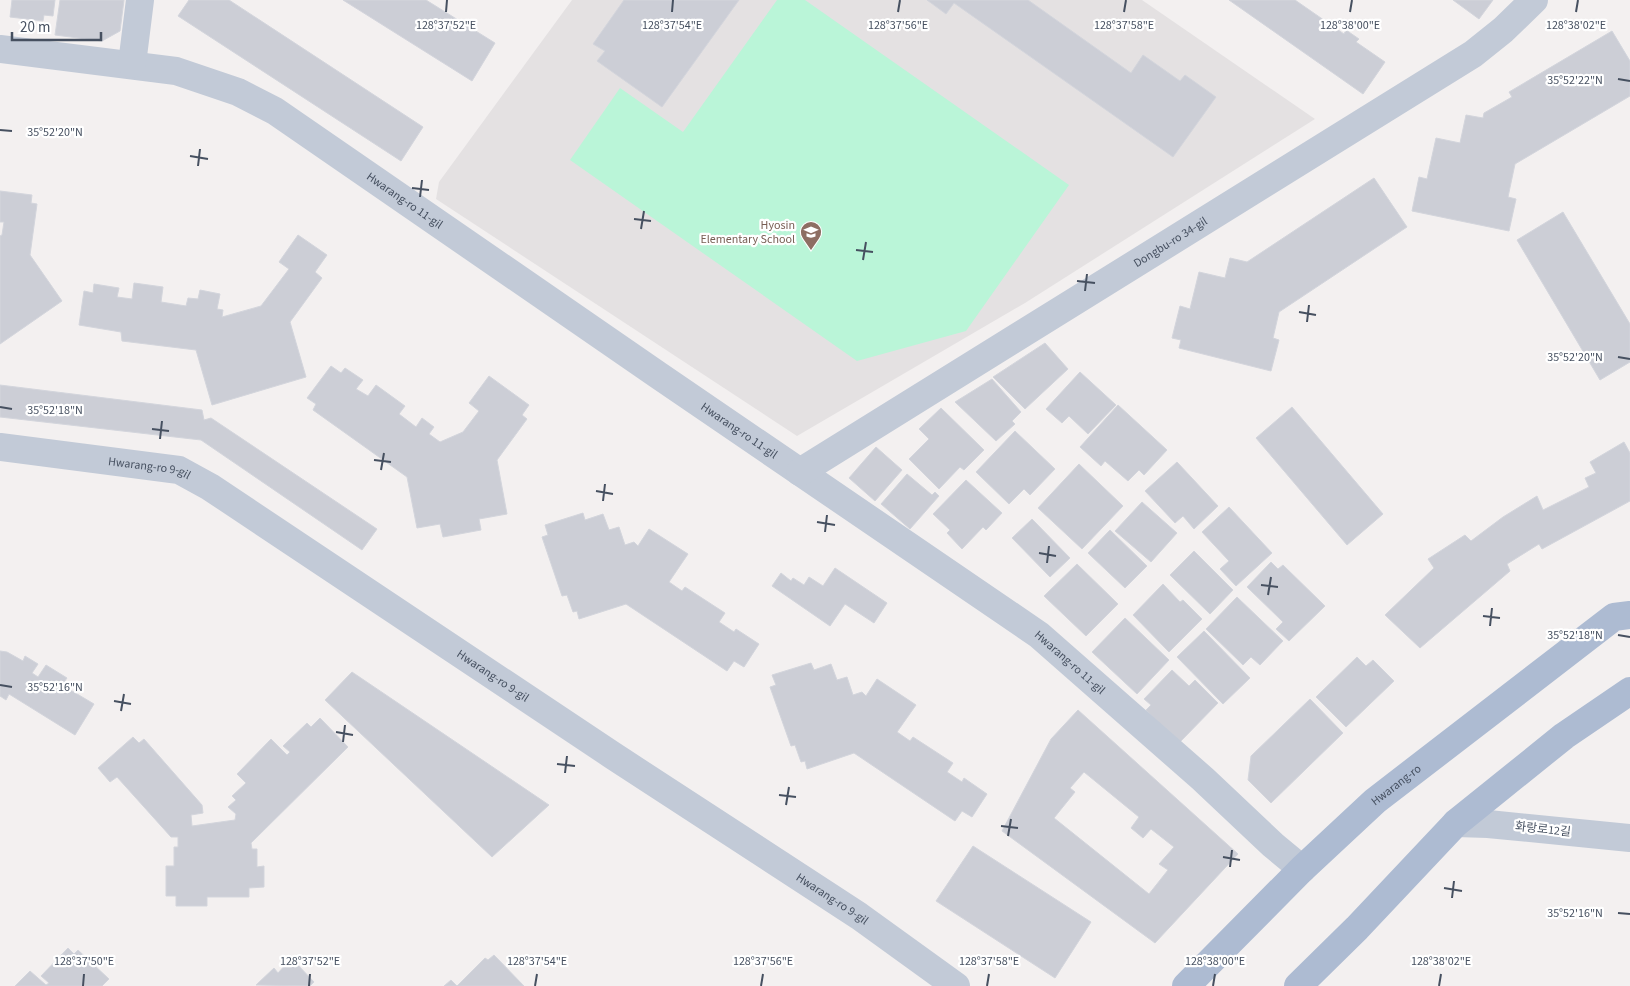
<svg xmlns="http://www.w3.org/2000/svg" width="1630" height="986" font-family="'Source Sans 3','Noto Sans KR',sans-serif">
<rect width="100%" height="100%" fill="#f3f0f0"/>
<path fill="#e4e1e2" d="M572,0H1142L1315,119L1025,303L797,436L436,199L439,182Z"/>
<path fill="#baf5d8" d="M777,0H805L1069,185L966,331L857,361L570,160L620,88L683,132Z"/>
<g fill="#ccced6" stroke="#d3d5dc" fill-rule="evenodd">
<path d="M12,0H55L53,16L44,15L43,21L10,17Z"/>
<path d="M60,0H124L120,31L102,41L55,35Z"/>
<path d="M189,0H229L423,127L401,161L178,16Z"/>
<path d="M343,0H426L495,43L472,81Z"/>
<path d="M624,0H739L662,107L597,61L605,51L593,44Z"/>
<path d="M927,0H1028L1131,73L1143,55L1180,81L1185,75L1216,97L1173,157L954,3L946,14Z"/>
<path d="M1229,0H1295L1344,34L1346,30L1359,39L1356,42L1385,62L1363,94Z"/>
<path d="M1453,0H1493L1479,19Z"/>
<path d="M1612,31L1630,61V96L1515,164L1508,197L1516,199L1509,231L1412,211L1419,177L1427,179L1436,138L1460,143L1466,115L1483,118L1484,113L1512,97L1509,92Z"/>
<path d="M1374,178L1407,227L1279,312L1273,338L1279,340L1271,371L1179,348L1181,340L1172,338L1180,306L1190,309L1199,272L1225,278L1230,258L1247,262Z"/>
<path d="M0,191L32,195L31,203L37,204L30,255L62,301L0,344V236L2,235L4,222H0Z"/>
<path d="M1563,212L1630,324V362L1600,380L1517,240Z"/>
<path d="M298,235L327,255L315,272L322,278L290,322L306,377L212,405L196,350L122,341L121,332L79,325L84,291L93,293L94,284L119,288L117,297L132,299L134,283L163,287L161,302L186,306L188,298L198,299L200,290L220,294L217,309L223,310L222,317L261,306L289,269L279,262Z"/>
<path d="M1045,343L1068,369L1025,409L993,377Z"/>
<path d="M331,366L341,373L345,368L363,380L356,389L368,396L376,385L405,406L399,414L416,427L422,418L434,427L429,434L440,442L463,432L479,411L469,403L489,376L529,405L522,415L527,419L497,460L507,514L479,519L481,530L443,537L440,524L417,528L407,477L313,410L316,404L307,398Z"/>
<path d="M1080,372L1116,405L1088,434L1069,416L1062,423L1046,409Z"/>
<path d="M992,379L1021,412L1012,421L1015,424L996,441L955,402Z"/>
<path d="M0,385L202,410L204,420L211,418L377,529L362,550L201,440L0,417Z"/>
<path d="M1118,405L1167,450L1144,475L1139,470L1128,481L1105,461L1101,466L1080,447Z"/>
<path d="M1292,407L1383,514L1347,545L1256,438Z"/>
<path d="M941,408L984,450L964,470L960,467L939,489L909,459L929,439L919,429Z"/>
<path d="M1015,431L1055,469L1030,495L1024,489L1009,504L976,472Z"/>
<path d="M1624,442L1630,453V501L1542,549L1539,544L1507,564L1510,571L1420,648L1385,615L1434,568L1428,559L1465,535L1471,541L1503,517L1537,496L1543,510L1589,487L1585,478L1596,473L1590,462Z"/>
<path d="M876,447L902,470L875,501L849,478Z"/>
<path d="M1177,462L1218,506L1194,529L1183,516L1175,523L1145,491Z"/>
<path d="M1079,464L1123,506L1082,549L1038,508Z"/>
<path d="M907,474L932,495L935,492L939,496L910,529L881,504Z"/>
<path d="M966,480L1002,513L986,530L983,527L962,549L947,533L950,530L933,514Z"/>
<path d="M1142,502L1177,533L1151,562L1115,531Z"/>
<path d="M1229,507L1272,553L1236,586L1220,569L1229,561L1202,532Z"/>
<path d="M583,513L585,520L603,514L609,530L619,527L625,545L634,542L638,546L649,529L688,554L669,582L682,591L685,587L725,613L719,622L734,632L736,629L759,644L744,667L734,661L727,671L626,604L579,619L577,611L573,612L567,595L562,596L542,537L548,535L545,525Z"/>
<path d="M1032,519L1070,558L1050,577L1012,538Z"/>
<path d="M1110,530L1147,566L1125,588L1088,553Z"/>
<path d="M1194,551L1233,590L1210,614L1170,575Z"/>
<path d="M1271,562L1278,569L1283,565L1325,606L1289,641L1276,629L1283,622L1247,587Z"/>
<path d="M1077,564L1118,604L1086,636L1044,596Z"/>
<path d="M835,568L887,603L874,623L845,604L830,626L772,586L781,573L791,581L793,578L804,585L809,577L823,586Z"/>
<path d="M1163,584L1180,602L1183,600L1202,619L1169,652L1133,615Z"/>
<path d="M1237,597L1283,641L1260,665L1251,657L1243,665L1206,629Z"/>
<path d="M1125,618L1169,660L1137,694L1092,652Z"/>
<path d="M1204,631L1250,678L1223,704L1177,657Z"/>
<path d="M0,651L7,652L23,661L25,656L38,664L32,673L38,677L46,665L67,678L62,685L94,704L75,735L9,694L6,700L0,696Z"/>
<path d="M1357,657L1366,666L1373,660L1394,681L1346,727L1316,697Z"/>
<path d="M811,663L814,670L831,664L837,680L847,677L853,695L862,692L866,696L877,679L916,705L897,732L910,741L913,737L953,763L947,772L962,782L964,778L987,794L972,817L962,811L955,821L854,753L807,769L805,761L801,762L795,745L791,746L770,687L776,685L772,675Z"/>
<path d="M1172,670L1189,686L1195,680L1218,703L1179,743L1146,710L1151,705L1144,699Z"/>
<path d="M352,672L549,805L492,857L325,700Z"/>
<path d="M1310,699L1343,733L1271,803L1248,780L1251,756Z"/>
<path d="M1078,710L1238,854L1155,943L1002,831L1051,739ZM1084,772L1139,817L1131,828L1143,838L1151,829L1174,847L1159,864L1168,870L1149,894L1054,818L1075,792L1070,788Z"/>
<path d="M320,718L348,747L251,843L252,849H257V867L264,866V887L249,888V897H207V906H176V896H166V866H174V847H178V837H171L117,777L110,782L98,768L133,737L139,743L144,739L202,805L203,813L191,815L192,826L235,820L236,814L228,807L236,800L232,796L246,783L237,774L271,739L287,755L290,752L283,746L307,723L311,727Z"/>
<path d="M973,846L1091,922L1055,978L936,901Z"/>
<path d="M68,948L74,954L78,950L109,979L102,986H15L30,971L46,985L49,983L41,976Z"/>
<path d="M494,955L524,986H444L451,980L457,986L485,958L488,960Z"/>
<path d="M287,963L291,967L296,963L314,982L310,986L256,985L274,968L278,973Z"/>
</g>
<g fill="none" stroke-linecap="round" stroke-linejoin="round">
<g stroke="#c2cad7" stroke-width="28">
<path id="s1" d="M0,49L176,71L238,92L275,111L658,375L1039,635L1203,779L1273,845L1302,869"/>
<path d="M132,64L140,0"/>
<path id="s2" d="M0,447L179,470L210,487L612,755L859,916L956,986"/>
<path id="s3" d="M800,472L1473,54L1503,30L1534,0"/>
<path d="M1456,823L1488,824L1630,838"/>
</g>
<g stroke="#adbbd2" stroke-width="28">
<path id="s4" d="M1186,986L1302,869L1375,801L1614,617L1630,615"/>
<path d="M1298,986L1357,928L1456,823L1564,736L1630,691"/>
</g>
</g>
<path fill="none" stroke="#465060" stroke-width="2" d="M446,12L447,0M672,12L673,0M898,12L900,0M1124,12L1126,0M1350,12L1352,0M1576,12L1578,0M1618,79L1630,81M0,130L12,131M190,156L208,159M198,166L200,149M412,188L429,190M420,197L422,180M634,219L651,221M641,229L644,211M856,250L873,252M863,260L866,242M1077,281L1095,283M1085,291L1087,274M1299,312L1316,315M1307,322L1309,305M1618,357L1630,359M0,407L12,409M152,429L169,431M160,439L162,421M374,460L391,462M381,470L384,453M596,491L613,494M603,501L605,484M817,522L835,525M825,532L827,515M1039,553L1056,556M1047,563L1049,546M1261,585L1278,587M1268,595L1271,577M1483,616L1500,618M1490,626L1492,608M1618,635L1630,637M0,685L12,687M114,701L131,704M121,711L124,694M336,732L353,735M343,742L345,725M557,764L575,766M565,773L567,756M779,795L796,797M786,805L789,787M1001,826L1018,828M1008,836L1011,819M1223,857L1240,860M1230,867L1232,850M1444,888L1462,891M1452,898L1454,881M1618,913L1630,914M83,986L84,974M309,986L310,974M535,986L537,974M761,986L763,974M987,986L989,974M1213,986L1215,974M1439,986L1441,974"/>
<defs>
<g id="school-pin" transform="scale(1.125)"><path d="M0 17L-7.5 6A9.5 9.5 0 1 1 7.5 6Z" fill="#8d6e63" stroke="#fff"/><path d="M0-5L7-2L0 1L-7-2ZM-4 1L0 2.5L4 1V4Q0 6-4 4Z" fill="#fff"/></g>
</defs>
<g fill-rule="evenodd">
<use href="#school-pin" x="811" y="232"/>
</g>
<g text-anchor="middle" stroke-width="4.5" stroke-linejoin="round" paint-order="stroke">
<g font-size="12" fill="#465060" stroke="#fff">
<text dy="4" stroke="none"><textPath href="#s1" startOffset="442">Hwarang-ro 11-gil</textPath></text>
<text dy="4" stroke="none"><textPath href="#s3" startOffset="436">Dongbu-ro 34-gil</textPath></text>
<text dy="4" stroke="none"><textPath href="#s1" startOffset="848">Hwarang-ro 11-gil</textPath></text>
<text dy="4" stroke="none"><textPath href="#s2" startOffset="151">Hwarang-ro 9-gil</textPath></text>
<text dy="4" stroke="none"><textPath href="#s1" startOffset="1252">Hwarang-ro 11-gil</textPath></text>
<text dy="4" stroke="none"><textPath href="#s2" startOffset="556">Hwarang-ro 9-gil</textPath></text>
<text dy="4" stroke="none"><textPath href="#s4" startOffset="291">Hwarang-ro</textPath></text>
<text transform="translate(1543 829) rotate(6)" y="4">화랑로12길</text>
<text dy="4" stroke="none"><textPath href="#s2" startOffset="962">Hwarang-ro 9-gil</textPath></text>
</g>
<g font-size="12" fill="#785e54" stroke="#fff" text-anchor="end">
<text x="795" y="229">Hyosin<tspan x="795" dy="14">Elementary School</tspan></text>
</g>
</g>
<g font-size="12" text-anchor="middle" fill="#465060" stroke="#fff" stroke-width="4.5" stroke-linejoin="round" paint-order="stroke">
<text x="446" y="29">128°37'52"E</text>
<text x="672" y="29">128°37'54"E</text>
<text x="898" y="29">128°37'56"E</text>
<text x="1124" y="29">128°37'58"E</text>
<text x="1350" y="29">128°38'00"E</text>
<text x="1576" y="29">128°38'02"E</text>
<text x="1575" y="84">35°52'22"N</text>
<text x="55" y="136">35°52'20"N</text>
<text x="1575" y="361">35°52'20"N</text>
<text x="55" y="414">35°52'18"N</text>
<text x="1575" y="639">35°52'18"N</text>
<text x="55" y="691">35°52'16"N</text>
<text x="1575" y="917">35°52'16"N</text>
<text x="84" y="965">128°37'50"E</text>
<text x="310" y="965">128°37'52"E</text>
<text x="537" y="965">128°37'54"E</text>
<text x="763" y="965">128°37'56"E</text>
<text x="989" y="965">128°37'58"E</text>
<text x="1215" y="965">128°38'00"E</text>
<text x="1441" y="965">128°38'02"E</text>
</g>
<path d="M12 32v8h89v-8" fill="none" stroke="#465060" stroke-width="2.5"/>
<text x="20" y="32" font-size="15" fill="#465060" stroke="#ffffff" stroke-width="4" paint-order="stroke">20 m</text>
</svg>
